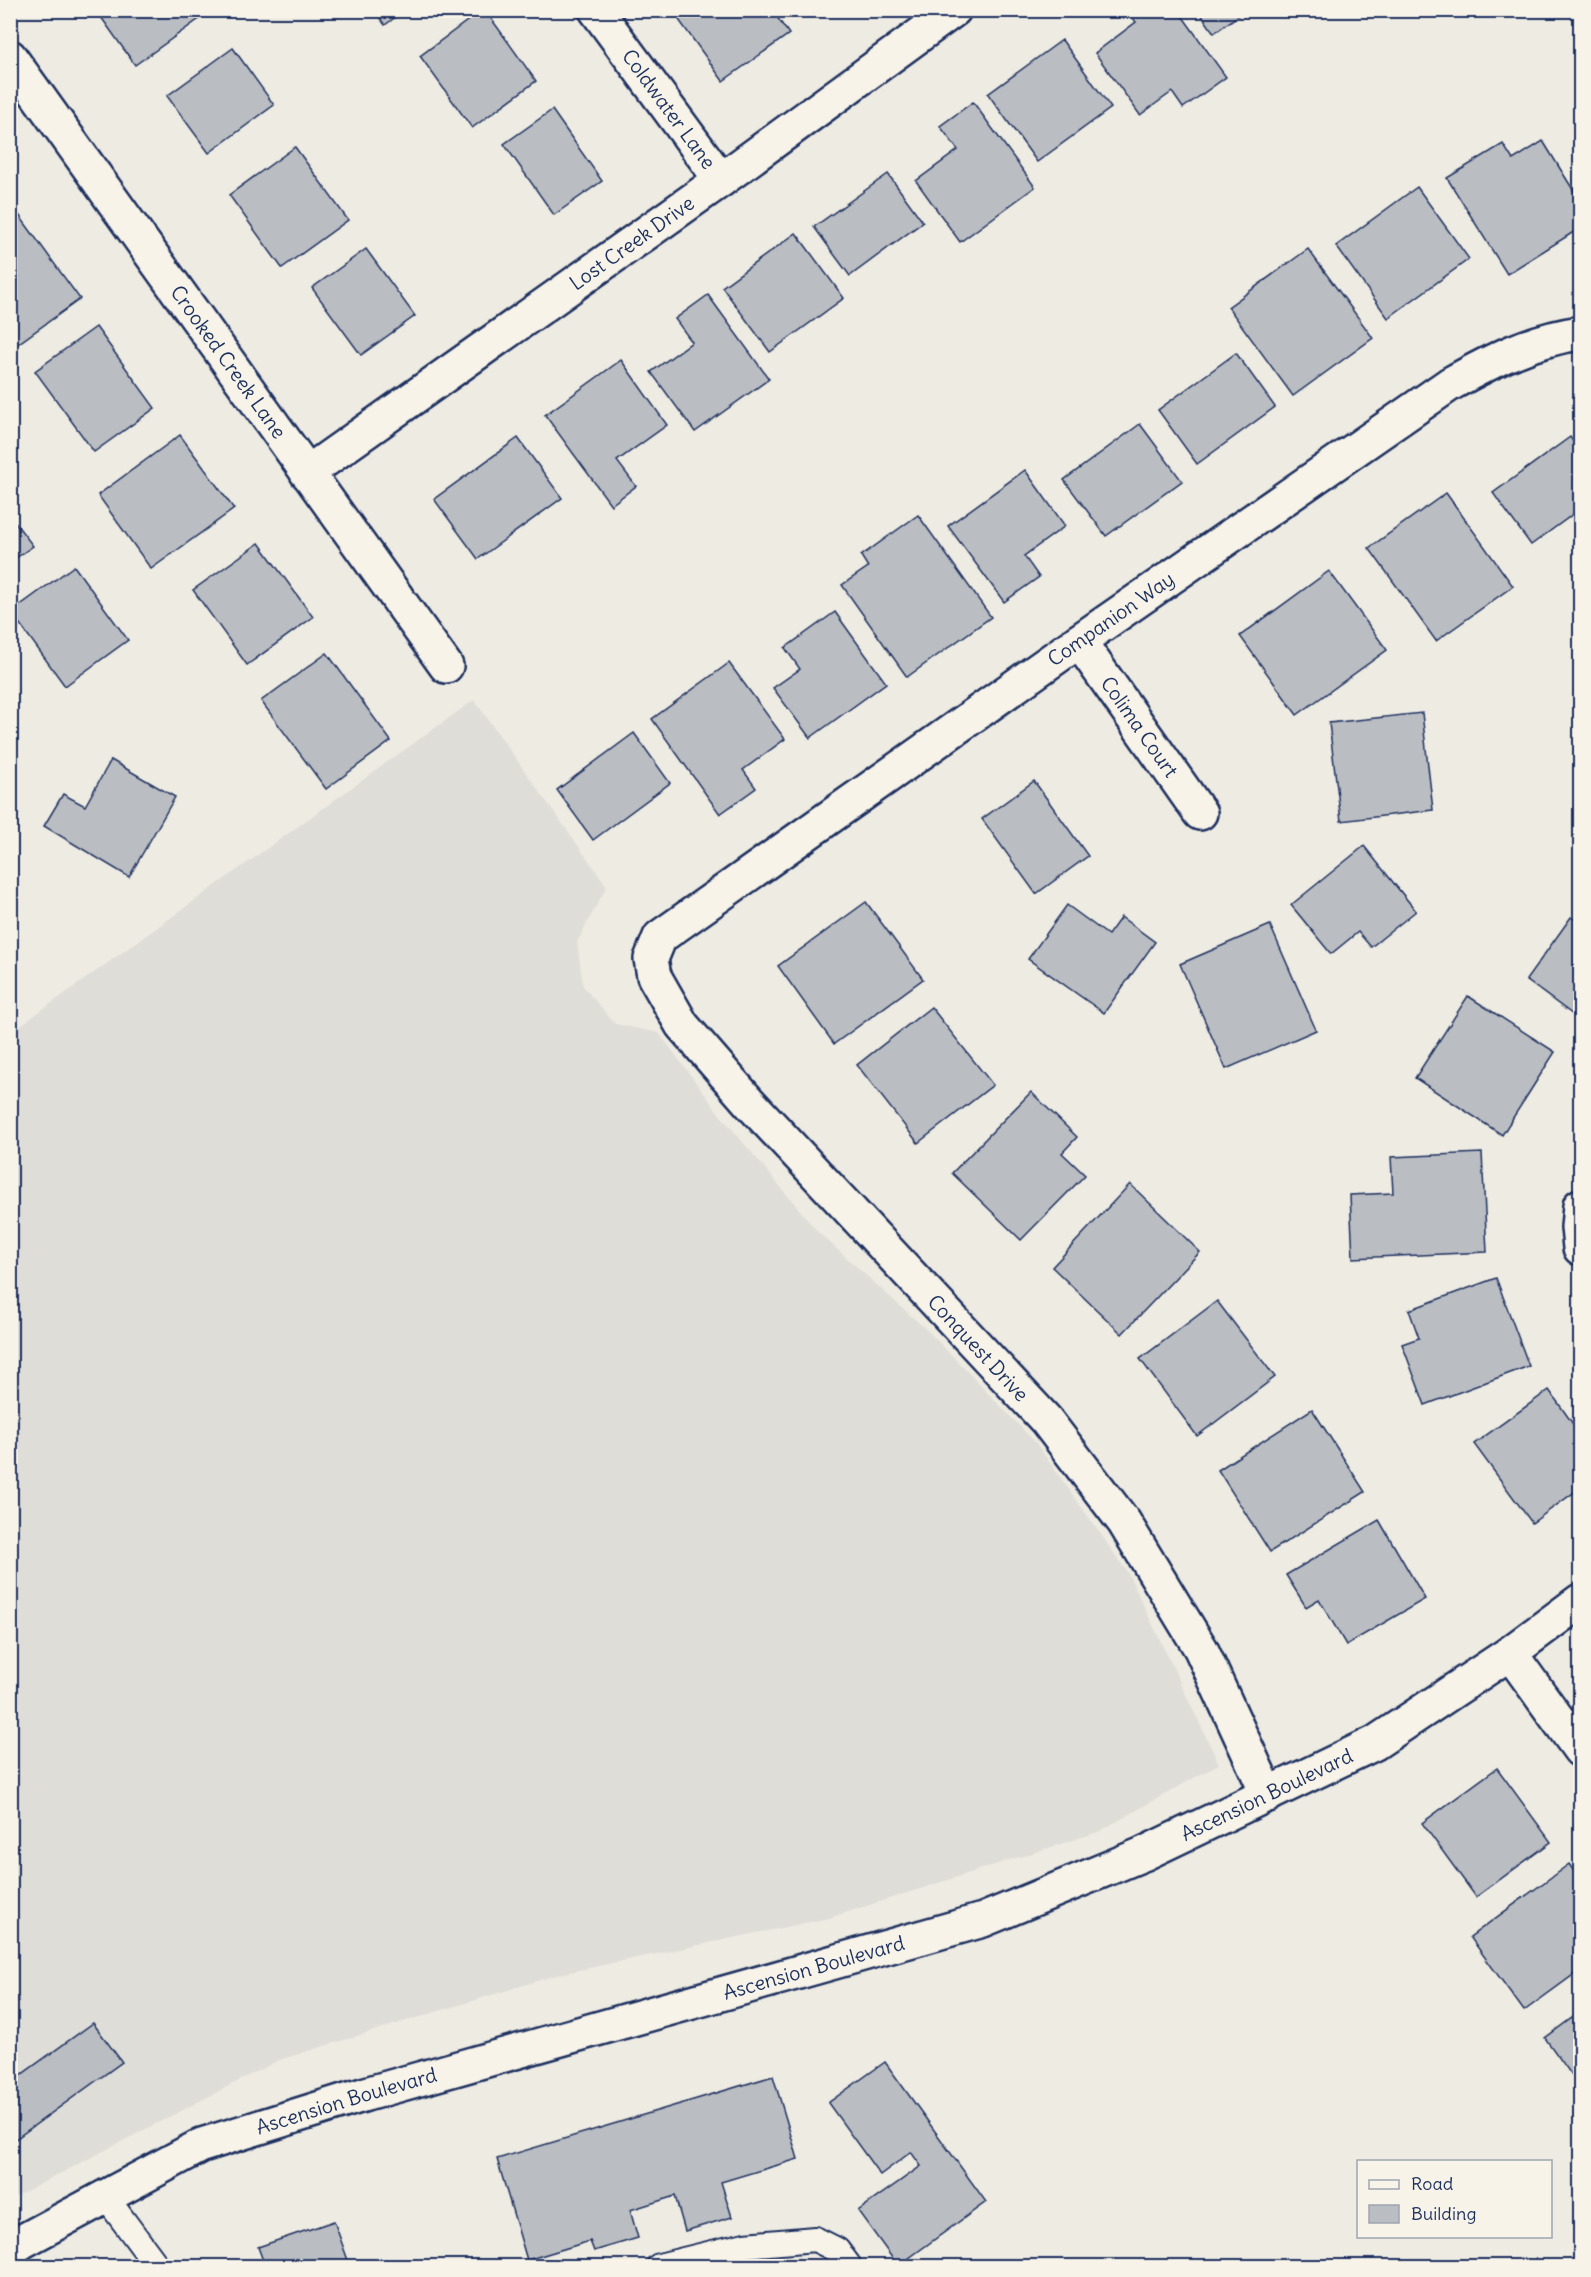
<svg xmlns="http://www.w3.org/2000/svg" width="1591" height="2277" font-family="Delius,sans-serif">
<rect width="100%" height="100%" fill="#eeebe2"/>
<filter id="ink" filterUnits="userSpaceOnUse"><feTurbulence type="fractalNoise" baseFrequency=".0167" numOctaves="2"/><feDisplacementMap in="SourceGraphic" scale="12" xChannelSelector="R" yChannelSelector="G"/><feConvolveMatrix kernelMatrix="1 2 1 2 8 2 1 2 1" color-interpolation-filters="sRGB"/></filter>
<g filter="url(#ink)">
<path fill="#deddd8" d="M474,700L607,886L577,942L583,986L615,1024L659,1033L721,1116L819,1233L930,1333L1036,1443L1128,1573L1219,1764L1098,1832L829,1918L560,1974L279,2060L11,2199L10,1033Z"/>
<g fill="#babdc2" stroke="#1b2f5e" stroke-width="1.5">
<path d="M96,10H197L202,17L135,65Z"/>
<path d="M374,10H405L385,25Z"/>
<path d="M482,10H485L536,81L472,128L420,56Z"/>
<path d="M692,10H772L789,34L723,81L679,20Z"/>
<path d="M1127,10H1178L1226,77L1183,108L1172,92L1140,115L1095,53L1136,22Z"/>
<path d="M1198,10H1246L1214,33Z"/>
<path d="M1062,40L1111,108L1037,162L988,94Z"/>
<path d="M233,48L274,105L209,153L167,96Z"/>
<path d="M973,102L1035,187L960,242L916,181L958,150L940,126Z"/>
<path d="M552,110L602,181L554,215L504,144Z"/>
<path d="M1543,141L1580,201V228L1507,274L1447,178L1503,144L1513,160Z"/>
<path d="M295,147L348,220L282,268L229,195Z"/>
<path d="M888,174L923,222L850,276L814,227Z"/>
<path d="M1417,187L1469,259L1388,318L1336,246Z"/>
<path d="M19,215L80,299L12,348L10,221Z"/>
<path d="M796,233L844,298L770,352L722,287Z"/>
<path d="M366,249L415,316L361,355L312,288Z"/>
<path d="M1308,249L1373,338L1293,396L1228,307Z"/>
<path d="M708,295L769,379L695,432L651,372L692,342L675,319Z"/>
<path d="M96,327L155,408L94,452L35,371Z"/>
<path d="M1236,353L1275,407L1197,464L1158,410Z"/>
<path d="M621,360L667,425L617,461L636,486L611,505L545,415Z"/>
<path d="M1140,424L1182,481L1106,536L1064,480Z"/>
<path d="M180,435L234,509L151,569L98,495Z"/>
<path d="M1570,437L1580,451V509L1531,545L1493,493Z"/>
<path d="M518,438L562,498L478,559L434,499Z"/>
<path d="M1025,470L1065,526L1024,556L1039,577L1004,602L948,526Z"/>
<path d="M1446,493L1513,586L1436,641L1369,548Z"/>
<path d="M918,515L991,617L907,677L842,585L868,567L861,556Z"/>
<path d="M10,516L33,546L10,562Z"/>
<path d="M259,543L313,617L247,665L193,590Z"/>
<path d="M74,566L128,640L65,686L11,612Z"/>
<path d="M1329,571L1387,650L1297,715L1240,636Z"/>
<path d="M835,612L886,683L810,738L773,688L800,669L785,648Z"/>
<path d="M327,653L391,741L326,789L261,701Z"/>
<path d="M729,663L785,739L743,770L756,788L720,814L652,719Z"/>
<path d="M1422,713L1433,810L1341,821L1329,723Z"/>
<path d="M634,733L670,783L593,840L557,790Z"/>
<path d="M111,760L175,797L129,877L44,826L63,794L85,806Z"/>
<path d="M1034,781L1088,856L1036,894L982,819Z"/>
<path d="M1364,846L1416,911L1371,947L1358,932L1331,954L1291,905Z"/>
<path d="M866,902L923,979L834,1044L778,966Z"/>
<path d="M1067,905L1108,935L1121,917L1155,942L1104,1013L1028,959Z"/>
<path d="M1571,917L1580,923V1020L1526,980Z"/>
<path d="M1270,925L1316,1030L1226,1069L1180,964Z"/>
<path d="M1468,996L1555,1052L1502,1135L1415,1078Z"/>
<path d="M931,1007L993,1085L918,1143L857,1065Z"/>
<path d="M1031,1092L1077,1137L1062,1153L1085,1175L1021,1240L952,1173Z"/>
<path d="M1482,1153L1487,1252L1353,1258L1350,1195L1393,1193L1391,1157Z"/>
<path d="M1130,1184L1200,1252L1122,1334L1052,1267Z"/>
<path d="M1496,1278L1529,1366L1425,1405L1402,1344L1419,1338L1409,1310Z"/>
<path d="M1217,1301L1275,1377L1197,1436L1140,1359Z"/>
<path d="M1549,1390L1580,1434V1488L1532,1523L1474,1444Z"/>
<path d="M1312,1409L1365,1492L1270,1552L1218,1470Z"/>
<path d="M1379,1520L1425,1599L1346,1645L1319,1599L1306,1607L1286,1575Z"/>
<path d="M1497,1768L1551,1842L1476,1897L1422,1823Z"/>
<path d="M1569,1864L1580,1880V1970L1524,2011L1470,1937Z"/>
<path d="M1580,2012V2087L1545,2038Z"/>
<path d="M93,2023L122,2062L10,2143V2083Z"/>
<path d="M885,2062L986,2202L898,2266L858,2211L921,2166L911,2152L880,2175L828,2103Z"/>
<path d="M773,2076L798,2159L721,2182L732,2217L685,2231L675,2196L630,2210L638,2238L594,2251L590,2241L527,2260L497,2159Z"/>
<path d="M334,2221L350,2266H265L258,2247Z"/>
</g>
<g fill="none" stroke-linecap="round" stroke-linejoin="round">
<g stroke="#1b2f5e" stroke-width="28">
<g id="lane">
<path d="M105,2196L157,2266"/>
<path d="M659,2266L745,2245L815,2239L837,2250L849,2266"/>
</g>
</g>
<g stroke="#1b2f5e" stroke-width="38">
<g id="street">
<path id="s1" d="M596,10L721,180"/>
<path id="s2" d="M10,57L446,666"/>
<path id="s3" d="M307,473L721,180L954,10"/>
<path id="s4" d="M1079,641L1200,813"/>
<path d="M1580,1206L1578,1227L1580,1248"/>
<path d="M1510,1653L1580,1750"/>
<path id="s5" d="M1268,1795L1201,1649L1124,1522L1046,1420L749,1102L682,1025L654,976L651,959L660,937L1079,641L1450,384C1493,360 1531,340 1580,333"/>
</g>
</g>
<g stroke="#1b2f5e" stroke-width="38">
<g id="secondary">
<path id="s6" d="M10,2250L23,2241L202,2145L366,2094L983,1920L1143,1854L1375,1743L1510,1653L1580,1601"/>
</g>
</g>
<use href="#lane" stroke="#f7f3e8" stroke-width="24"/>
<use href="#street" stroke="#f7f3e8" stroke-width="33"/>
<use href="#secondary" stroke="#f7f3e8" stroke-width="33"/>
</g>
</g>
<g text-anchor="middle" stroke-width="4.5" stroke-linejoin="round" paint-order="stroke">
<g font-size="20" fill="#1b2f5e" stroke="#f7f3e8">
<text dy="7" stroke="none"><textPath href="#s1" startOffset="123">Coldwater Lane</textPath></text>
<text dy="7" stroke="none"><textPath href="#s3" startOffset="398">Lost Creek Drive</textPath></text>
<text dy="7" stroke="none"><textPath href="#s2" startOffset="375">Crooked Creek Lane</textPath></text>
<text dy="7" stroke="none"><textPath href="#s5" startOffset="1624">Companion Way</textPath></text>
<text dy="7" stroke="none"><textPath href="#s4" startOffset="105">Colima Court</textPath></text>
<text transform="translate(978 1348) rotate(47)" y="7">Conquest Drive</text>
<text dy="7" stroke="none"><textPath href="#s6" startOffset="1342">Ascension Boulevard</textPath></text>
<text dy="7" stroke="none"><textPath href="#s6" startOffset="856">Ascension Boulevard</textPath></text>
<text dy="7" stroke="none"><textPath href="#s6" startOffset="370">Ascension Boulevard</textPath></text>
</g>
</g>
<rect width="1591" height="2277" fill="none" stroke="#f7f3e8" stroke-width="36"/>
<rect x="18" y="18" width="1555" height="2241" fill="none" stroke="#1b2f5e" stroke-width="2" filter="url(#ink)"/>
<rect x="1357" y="2160" width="195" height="78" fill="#f7f3e8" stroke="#9fa5b1" stroke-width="1.5"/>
<rect x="1369" y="2180" width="30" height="9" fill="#f7f3e8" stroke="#9fa5b1" stroke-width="1.5"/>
<text x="1411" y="2190" font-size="18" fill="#1b2f5e">Road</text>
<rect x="1369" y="2205" width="30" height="18" fill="#babdc2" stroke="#9fa5b1" stroke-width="1.5"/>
<text x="1411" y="2220" font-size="18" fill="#1b2f5e">Building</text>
</svg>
